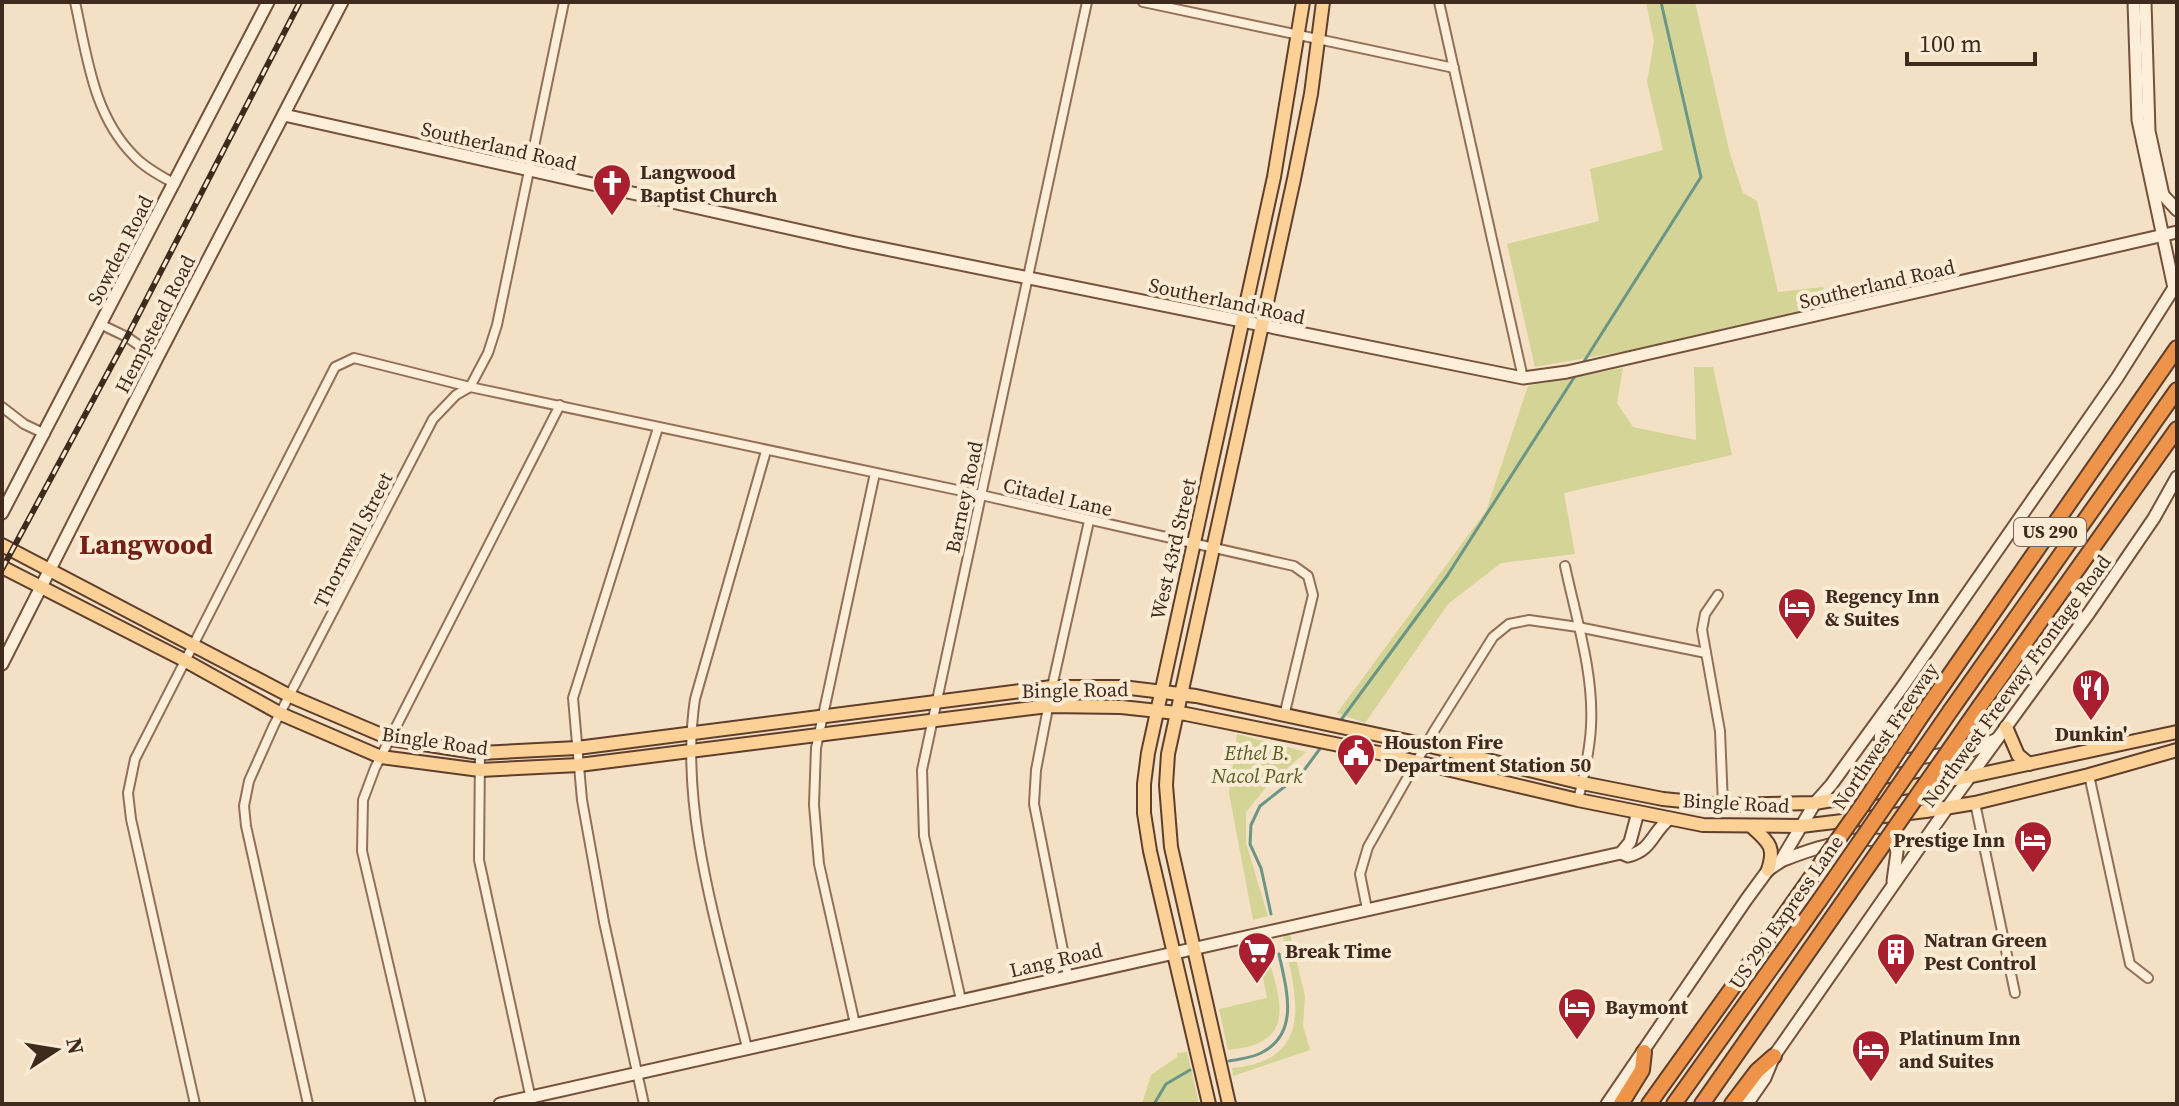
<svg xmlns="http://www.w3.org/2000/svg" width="2179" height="1106" font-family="'Source Serif 4',serif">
<rect width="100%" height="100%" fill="#f4e0c4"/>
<g fill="#d3d496">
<path d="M1646,2H1695L1730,154L1743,193L1757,201L1778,292L1823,287L1828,305L1626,351L1535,367L1507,244L1599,221L1590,169L1663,150L1647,82L1654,41Z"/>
<path d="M1694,367H1713L1732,455L1564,493L1575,554L1501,563L1448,604L1365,723L1337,713L1486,511L1528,386L1623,368L1617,403L1633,427L1696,440Z"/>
<path d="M1237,734L1306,752L1268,785L1246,812V843L1268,916L1253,920L1229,793Z"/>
<path d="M1290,933L1305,996L1303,1026L1310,1050L1233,1076L1232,1068C1316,1060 1297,997 1283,937Z"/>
<path d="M1255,940L1264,944C1278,994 1303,1044 1228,1050L1219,1009L1267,998L1261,968H1255L1251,951L1257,948Z"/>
<path d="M1187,1052L1199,1104H1142L1151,1075L1177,1057V1053Z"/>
</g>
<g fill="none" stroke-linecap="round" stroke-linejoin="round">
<g stroke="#6b9687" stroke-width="3">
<path d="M1583,363L1701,177L1661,2"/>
<path d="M1338,724L1447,576L1577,373"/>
<path d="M1271,914L1261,868L1250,844L1251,825L1260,806L1302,773L1322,746"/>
<path d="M1229,1061C1240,1059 1251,1058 1261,1053C1301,1033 1286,988 1279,954"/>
<path d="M1154,1104L1166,1084L1190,1070"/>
</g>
<g stroke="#917057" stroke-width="12">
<g id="street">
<path d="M75,2C87,56 93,115 134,156C145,168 161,176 175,184"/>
<path d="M1143,2L1454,68"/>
<path d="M1439,2L1523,378"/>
<path d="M102,325L127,337L157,358"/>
<path d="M2,407L24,424L45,434"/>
<path d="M1565,566C1576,618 1594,673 1591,726C1590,751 1584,776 1578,800"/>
<path d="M1718,595L1705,614L1702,630L1720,731L1723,805"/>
<path d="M480,753L479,860L532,1104"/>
<path d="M2089,775L2130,964L2148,978"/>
<path d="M1975,803L2015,993"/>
<path d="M1367,909L1360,874L1368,847L1434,731L1493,637L1509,624L1529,620L1578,627L1706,653"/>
<path d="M1068,976L1034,804L1036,770L1052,687L1089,521"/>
<path d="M961,1000L924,836L922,770L1087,2"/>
<path d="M855,1024L819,864L814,805L816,748L875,473"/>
<path d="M747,1048C721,938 678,812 695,699L766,451"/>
<path d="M195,1104L131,819L128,793L135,759L335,367L354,358L470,387L981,495L1294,566L1308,576L1313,595L1284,716"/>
<path d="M308,1104L246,826L244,806L249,781L274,725L433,419L456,395L470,387L488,353L497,325L564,2"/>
<path d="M421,1104L362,851L363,800L375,768L560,405"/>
<path d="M644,1104L604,922L582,800L573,698L658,428"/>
</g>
</g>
<g stroke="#73513a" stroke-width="15">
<g id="secondary">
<path d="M2134,2L2138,120L2174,288"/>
<path d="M2145,2L2149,131L2163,195L2177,210"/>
<path d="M284,115L851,242L1523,378L1567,372L2177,232"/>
<path d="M2,513L268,2"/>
<path d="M2,664L157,358L342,2"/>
<path d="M1890,712C1880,733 1874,740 1891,759L1898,761L1973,750L1997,739"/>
<path d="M1621,853L1628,856C1652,850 1651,834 1669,819"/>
<path d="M1781,861C1811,849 1865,830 1895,845L1897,852L1893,881"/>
<path d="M500,1104L1621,853L1630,842L1638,812"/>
<path d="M1607,1104L1746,900L1768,870L1780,862L1815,803L1831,785L1903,686L2117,378L2177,283"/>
<path d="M1747,1104L1765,1078L1774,1056L1947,808L2089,613L2154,518L2177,477"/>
</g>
</g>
<g stroke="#5f3e2c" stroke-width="16">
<g id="primary">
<path d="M2,545L290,696L391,739L480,753L577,748L1052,687H1122L1196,696L1426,745L1582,783L1663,799L1723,805L1815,803L1972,776L2177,732"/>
<path d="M2,567L184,660L281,714L381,757L480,770L579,765L1048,706L1121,707L1186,714L1379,753L1578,800L1703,825L1801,826L1926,811L1975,803L2089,775L2177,750"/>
<path d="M2006,727L2018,755L2029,764"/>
<path d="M1751,826C1768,842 1776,846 1768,870"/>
<path d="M1209,1104L1150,851L1144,813V784L1148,753L1274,177L1303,2"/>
<path d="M1229,1104L1171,847L1166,785L1168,754L1294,179L1311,94L1323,2"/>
</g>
</g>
<g stroke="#5f3e2c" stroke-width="18">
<g id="highway">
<path d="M1980,706L2177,429"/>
<path d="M1951,710L2177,390"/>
<path d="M1922,715L2177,348"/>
<path d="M1621,1104L1642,1070L1644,1052"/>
<path d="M1649,1104L1791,906"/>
<path d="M1674,1104L1819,901"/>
<path d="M1702,1104L1848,895"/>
<path d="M1732,1104L1757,1071L1774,1056"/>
</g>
</g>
<use href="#street" stroke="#fdeed9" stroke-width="8"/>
<use href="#secondary" stroke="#fdeed9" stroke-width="11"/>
<use href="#primary" stroke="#fbd198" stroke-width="12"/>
<use href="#highway" stroke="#ed944a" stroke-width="14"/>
<g stroke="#402a1d" stroke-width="6">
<path id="rail" d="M2,569L127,337L300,2"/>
</g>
<use href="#rail" stroke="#faebd5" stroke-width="3" stroke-dasharray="9" stroke-linecap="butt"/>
<g stroke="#5f3e2c" stroke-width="18" stroke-linecap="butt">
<g id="highway-bridge">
<path d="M1848,895L1980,706"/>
<path d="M1819,901L1951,710"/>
<path d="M1791,906L1863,804L1922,715"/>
</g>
</g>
<use href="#highway-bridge" stroke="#ed944a" stroke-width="14"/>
</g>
<defs>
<g id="church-pin" transform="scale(2)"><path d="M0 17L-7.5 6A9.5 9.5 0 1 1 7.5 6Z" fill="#a91f2f" stroke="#faebd5"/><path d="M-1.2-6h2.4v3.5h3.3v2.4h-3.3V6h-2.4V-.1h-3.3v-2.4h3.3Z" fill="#fff"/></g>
<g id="hotel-pin" transform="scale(2)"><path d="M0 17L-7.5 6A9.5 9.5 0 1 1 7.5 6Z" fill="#a91f2f" stroke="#faebd5"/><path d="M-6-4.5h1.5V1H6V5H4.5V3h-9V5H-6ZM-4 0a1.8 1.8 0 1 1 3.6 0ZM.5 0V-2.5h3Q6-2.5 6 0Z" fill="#fff"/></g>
<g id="restaurant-pin" transform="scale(2)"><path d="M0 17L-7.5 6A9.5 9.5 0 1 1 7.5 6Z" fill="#a91f2f" stroke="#faebd5"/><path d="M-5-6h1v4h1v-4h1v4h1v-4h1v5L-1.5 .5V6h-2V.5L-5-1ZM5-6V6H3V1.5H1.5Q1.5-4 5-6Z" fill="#fff"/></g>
<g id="civic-pin" transform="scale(2)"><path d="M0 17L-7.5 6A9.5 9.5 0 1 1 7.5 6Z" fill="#a91f2f" stroke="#faebd5"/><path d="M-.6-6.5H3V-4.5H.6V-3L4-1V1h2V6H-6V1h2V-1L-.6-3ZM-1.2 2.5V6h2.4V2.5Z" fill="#fff"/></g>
<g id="supermarket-pin" transform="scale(2)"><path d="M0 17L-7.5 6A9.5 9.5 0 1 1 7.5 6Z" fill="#a91f2f" stroke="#faebd5"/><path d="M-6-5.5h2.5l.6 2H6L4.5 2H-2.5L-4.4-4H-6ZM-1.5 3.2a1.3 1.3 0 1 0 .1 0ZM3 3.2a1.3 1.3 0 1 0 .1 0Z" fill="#fff"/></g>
<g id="building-pin" transform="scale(2)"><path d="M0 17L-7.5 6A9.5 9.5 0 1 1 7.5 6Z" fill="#a91f2f" stroke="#faebd5"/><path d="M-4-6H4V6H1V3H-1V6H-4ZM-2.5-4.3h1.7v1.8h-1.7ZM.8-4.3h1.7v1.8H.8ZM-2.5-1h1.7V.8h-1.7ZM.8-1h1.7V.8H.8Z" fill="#fff"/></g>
</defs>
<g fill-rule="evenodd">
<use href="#church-pin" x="612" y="183"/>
<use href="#hotel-pin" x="1797" y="607"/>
<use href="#restaurant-pin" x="2091" y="688"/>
<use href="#civic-pin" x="1356" y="753"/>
<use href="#hotel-pin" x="2033" y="840"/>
<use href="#supermarket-pin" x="1257" y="951"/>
<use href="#building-pin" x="1896" y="952"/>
<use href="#hotel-pin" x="1577" y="1007"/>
<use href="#hotel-pin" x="1871" y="1049"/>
</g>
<g text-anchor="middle" stroke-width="8" stroke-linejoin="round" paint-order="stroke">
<rect fill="#faebd5" stroke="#786454" stroke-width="2" x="2014" y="518" width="72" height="28" rx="6"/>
<g font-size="18" font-weight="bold" fill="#402a1d">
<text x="2050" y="538">US 290</text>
</g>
<g font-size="20" fill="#402a1d" stroke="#faebd5">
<text transform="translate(499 146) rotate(13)" y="7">Southerland Road</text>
<text transform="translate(120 250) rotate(-63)" y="7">Sowden Road</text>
<text transform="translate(1877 284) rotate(-13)" y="7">Southerland Road</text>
<text transform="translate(1227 301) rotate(12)" y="7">Southerland Road</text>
<text transform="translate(155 324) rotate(-63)" y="7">Hempstead Road</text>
<text transform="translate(964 497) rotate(-78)" y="7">Barney Road</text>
<text transform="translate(1058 497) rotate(13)" y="7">Citadel Lane</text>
<text transform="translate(353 540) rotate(-63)" y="7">Thornwall Street</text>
<text transform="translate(1173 549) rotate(-77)" y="7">West 43rd Street</text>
<text transform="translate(2016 681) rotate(-54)" y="7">Northwest Freeway Frontage Road</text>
<text transform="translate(1075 690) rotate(-1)" y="7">Bingle Road</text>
<text transform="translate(1885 736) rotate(-56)" y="7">Northwest Freeway</text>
<text transform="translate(435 741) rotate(8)" y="7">Bingle Road</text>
<text transform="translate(1736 803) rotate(3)" y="7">Bingle Road</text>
<text transform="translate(1786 912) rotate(-55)" y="7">US 290 Express Lane</text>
<text transform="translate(1056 960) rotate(-13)" y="7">Lang Road</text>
</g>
<g font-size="20" font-weight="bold" fill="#402a1d" stroke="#faebd5" text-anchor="start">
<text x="640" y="179">Langwood<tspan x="640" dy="23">Baptist Church</tspan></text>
<text x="1825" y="603">Regency Inn<tspan x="1825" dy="23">&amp; Suites</tspan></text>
<text x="2091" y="741" text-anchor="middle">Dunkin'</text>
<text x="1384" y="749">Houston Fire<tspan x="1384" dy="23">Department Station 50</tspan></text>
<text x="2005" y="847" text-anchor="end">Prestige Inn</text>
<text x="1924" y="947">Natran Green<tspan x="1924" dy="23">Pest Control</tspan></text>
<text x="1285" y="958">Break Time</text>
<text x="1605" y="1014">Baymont</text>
<text x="1899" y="1045">Platinum Inn<tspan x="1899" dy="23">and Suites</tspan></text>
</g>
<g font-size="20" font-style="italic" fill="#565f21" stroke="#faebd5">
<text x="1257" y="760">Ethel B.<tspan x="1257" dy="23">Nacol Park</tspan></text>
</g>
<g font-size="28" font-weight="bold" fill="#722016" stroke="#faebd5">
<text x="146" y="554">Langwood</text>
</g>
</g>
<rect width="2179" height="1106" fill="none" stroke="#402a1d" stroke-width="8"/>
<g transform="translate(56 1050) rotate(78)" stroke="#faebd5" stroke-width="6" paint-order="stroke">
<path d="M0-6L14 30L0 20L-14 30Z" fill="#402a1d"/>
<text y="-12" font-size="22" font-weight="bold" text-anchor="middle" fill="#402a1d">N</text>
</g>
<path d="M1907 52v12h128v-12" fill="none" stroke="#402a1d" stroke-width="4"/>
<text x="1919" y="52" font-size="24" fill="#402a1d" stroke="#faebd5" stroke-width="6" paint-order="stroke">100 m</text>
</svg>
